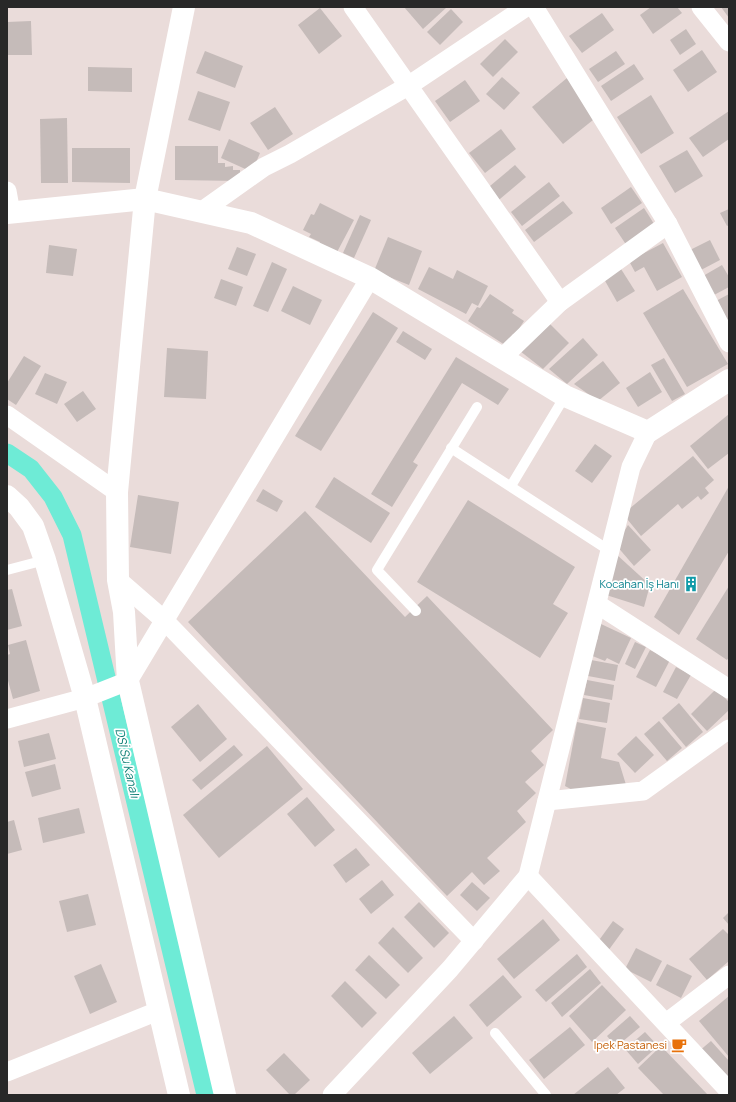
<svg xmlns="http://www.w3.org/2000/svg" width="736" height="1102" font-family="Manrope,sans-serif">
<rect width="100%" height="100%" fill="#eadcda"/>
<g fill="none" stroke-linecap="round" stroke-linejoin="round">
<path stroke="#6eebd6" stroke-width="19" d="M7,453L31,469L53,497L72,535L206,1095"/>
</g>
<g fill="#c5bbb9">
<path d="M404,7H447L423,29Z"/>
<path d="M651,7H677L682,13L653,34L640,15Z"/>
<path d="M721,7H729V18Z"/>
<path d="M320,8L342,36L319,54L298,25Z"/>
<path d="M451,9L463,22L440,45L427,32Z"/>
<path d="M602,13L614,30L582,53L569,36Z"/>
<path d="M31,21L32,55H7V22Z"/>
<path d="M686,29L696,44L680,55L670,40Z"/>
<path d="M505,39L518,52L493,77L480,64Z"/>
<path d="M702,50L717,72L688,92L673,70Z"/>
<path d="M205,51L243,66L235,88L196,73Z"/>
<path d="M616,51L625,64L598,82L589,69Z"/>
<path d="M634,64L644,79L611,101L601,86Z"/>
<path d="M88,67L132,68V92L88,91Z"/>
<path d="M502,77L520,93L504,110L486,94Z"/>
<path d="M567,78L598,116L563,144L532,107Z"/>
<path d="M465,80L480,101L450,122L435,101Z"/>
<path d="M198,91L230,102L220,131L188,120Z"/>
<path d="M651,95L674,133L641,154L617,117Z"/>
<path d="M275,107L293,134L268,150L250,123Z"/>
<path d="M729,111V139L703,157L689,138Z"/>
<path d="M67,118L68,183H41L40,119Z"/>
<path d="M501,129L516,149L485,173L469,153Z"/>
<path d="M229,139L260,153L252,172L221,158Z"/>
<path d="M175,146H218V163H225V167L233,166V170H240V181L175,180Z"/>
<path d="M72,148H130V183L72,182Z"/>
<path d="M687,150L703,176L675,193L659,166Z"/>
<path d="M515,165L526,177L494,204L484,191Z"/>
<path d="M549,182L560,196L522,226L511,212Z"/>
<path d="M631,187L642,203L611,224L601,208Z"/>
<path d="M563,201L573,213L534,242L525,230Z"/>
<path d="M320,203L354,220L336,254L318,246L320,242L309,237L311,234L303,230L311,214L314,215Z"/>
<path d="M644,208L656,227L627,246L615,228Z"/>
<path d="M729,209V225L727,226L720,213Z"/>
<path d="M360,215L371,220L354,258L343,253Z"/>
<path d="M388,237L422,251L409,285L374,271Z"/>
<path d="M710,240L720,260L701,270L690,250Z"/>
<path d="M663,243L682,277L657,291L644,267L635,272L629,261Z"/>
<path d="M49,245L77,249L73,276L46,273Z"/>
<path d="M237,247L256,254L247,276L228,269Z"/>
<path d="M272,262L287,269L268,312L253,306Z"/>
<path d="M722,265L729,277V287L714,295L703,276Z"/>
<path d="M429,267L453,279L457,270L488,286L478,306L472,303L466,314L418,289Z"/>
<path d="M621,269L635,291L617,302L604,279Z"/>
<path d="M221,279L243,287L236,306L214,298Z"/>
<path d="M293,286L322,300L310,325L281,311Z"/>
<path d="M683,289L728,364L687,387L643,313Z"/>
<path d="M490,294L514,310L512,313L524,321L515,335L513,334L505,345L468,321L477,307L480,308Z"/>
<path d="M729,294V326L716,301Z"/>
<path d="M373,312L398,328L321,451L295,436Z"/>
<path d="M549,323L569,343L543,369L520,351Z"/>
<path d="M403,331L432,349L425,360L396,342Z"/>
<path d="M583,338L598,355L567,384L549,369Z"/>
<path d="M167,348L208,351L206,399L164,397Z"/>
<path d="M24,356L41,366L16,405L7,399V383Z"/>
<path d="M456,357L509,389L498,405L462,383L413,462L418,465L392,507L371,494Z"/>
<path d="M664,358L685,394L672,401L651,365Z"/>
<path d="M603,361L620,383L598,401L574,384Z"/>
<path d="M650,372L662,392L638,407L626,388Z"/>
<path d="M45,373L67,382L57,404L35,394Z"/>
<path d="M83,391L96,409L77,422L64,404Z"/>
<path d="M729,414V453L708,469L690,446Z"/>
<path d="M595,444L612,456L592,483L575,471Z"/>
<path d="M693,456L714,480L705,488L709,493L701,500L698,496L682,509L678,504L641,536L623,514Z"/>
<path d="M334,477L390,513L371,543L315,507Z"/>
<path d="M729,486V551L679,635L654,617Z"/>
<path d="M263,489L283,501L277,512L256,501Z"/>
<path d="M138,495L179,502L171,554L130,547Z"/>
<path d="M468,500L575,567L553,604L568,613L540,658L417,582Z"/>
<path d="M305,511L405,617L427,596L553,730L531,751L544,765L525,782L536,793L517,811L526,822L487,858L500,871L484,885L472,872L447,896L188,622Z"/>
<path d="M628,525L651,550L634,566L616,545Z"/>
<path d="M616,554L650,585L644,607L603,594Z"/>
<path d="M729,586V657L727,660L696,639Z"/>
<path d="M12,589L22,626L7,630V590Z"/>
<path d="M601,624L631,638L619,664L607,658L605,661L590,655L598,638L595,636Z"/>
<path d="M26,640L40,691L13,699L7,677V655L10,654L8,645Z"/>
<path d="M635,642L646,647L635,669L625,664Z"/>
<path d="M650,650L670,660L656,687L636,677Z"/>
<path d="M591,660L618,665L615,681L588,676Z"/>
<path d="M676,667L691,675L677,699L663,692Z"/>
<path d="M587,680L614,685L612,700L584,695Z"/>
<path d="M716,689L729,702V710L707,731L691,714Z"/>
<path d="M583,698L610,703L607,723L579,719Z"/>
<path d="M679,703L703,732L686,747L662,718Z"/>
<path d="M198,704L227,739L200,762L171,727Z"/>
<path d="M659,721L682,748L667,761L644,734Z"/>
<path d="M577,722L606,728L601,758L619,762L627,788L582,795L565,786Z"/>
<path d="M49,733L56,759L24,767L18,741Z"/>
<path d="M636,736L654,755L635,773L617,754Z"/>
<path d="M234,745L243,755L201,790L192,780Z"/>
<path d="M267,746L303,789L219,858L183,815Z"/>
<path d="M55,764L61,789L32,797L25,772Z"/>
<path d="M307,797L335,830L315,847L287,814Z"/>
<path d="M79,808L85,833L43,843L38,818Z"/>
<path d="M14,820L22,850L7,854V822Z"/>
<path d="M356,848L370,865L346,883L333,865Z"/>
<path d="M382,880L394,895L371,914L359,899Z"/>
<path d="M472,882L490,898L477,911L460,895Z"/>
<path d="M88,894L96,925L67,932L59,901Z"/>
<path d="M419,902L449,933L434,948L404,917Z"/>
<path d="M729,912V925L723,918Z"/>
<path d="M543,919L560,940L514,979L497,959Z"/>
<path d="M613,921L624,929L608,951L597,943Z"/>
<path d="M393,927L423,958L408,973L378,943Z"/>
<path d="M723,929L729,935V961L707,980L689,959Z"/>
<path d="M636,948L662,961L651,982L625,969Z"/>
<path d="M577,954L587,967L546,1002L535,990Z"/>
<path d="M369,955L400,985L386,999L355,970Z"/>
<path d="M101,964L117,1002L90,1014L74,976Z"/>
<path d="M667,964L692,976L681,998L656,985Z"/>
<path d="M590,969L601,983L562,1017L551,1003Z"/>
<path d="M503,975L522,997L487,1027L469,1005Z"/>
<path d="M345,981L377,1013L362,1028L331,996Z"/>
<path d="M602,985L626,1010L592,1042L569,1016Z"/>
<path d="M729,996V1057L699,1021Z"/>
<path d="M454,1016L473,1038L430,1074L412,1053Z"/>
<path d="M630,1016L640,1027L616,1047L607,1036Z"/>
<path d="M570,1027L585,1045L544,1079L529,1060Z"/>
<path d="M645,1032L658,1046L638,1064L625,1049Z"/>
<path d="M711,1041L729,1061V1088L698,1052Z"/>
<path d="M661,1046L708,1095H664L638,1068Z"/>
<path d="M284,1053L310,1080L294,1095H290L266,1070Z"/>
<path d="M608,1067L625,1088L616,1095H573Z"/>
</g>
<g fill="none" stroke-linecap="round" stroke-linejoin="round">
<g stroke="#fff" stroke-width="10">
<path d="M451,448L610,551"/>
<path d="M511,486L565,396"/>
<path d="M7,570L45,560"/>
<path d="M416,611L377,570L477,407"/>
<path d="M495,1033L546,1095"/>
</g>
<g stroke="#fff" stroke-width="19">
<path d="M353,7L560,302"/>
<path d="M534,7L668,224L729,343"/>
<path d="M701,7L729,42"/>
<path d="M7,191L11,213"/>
<path d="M202,211L264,167L290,154L408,86L526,7"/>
<path d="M502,358L560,302L668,224"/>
<path d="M7,415L117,492"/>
<path d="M118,580L164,620L474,941"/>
<path d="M597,604L729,689"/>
<path d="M7,719L85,698L128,681L370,278"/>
<path d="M547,801L643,791L729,729"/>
<path d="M528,876L729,1091"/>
<path d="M666,1023L729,975"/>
<path d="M7,1072L158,1011"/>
<path d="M332,1095L450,969L528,876L631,467L648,432"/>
</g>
<g stroke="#fff" stroke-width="22">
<path d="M184,7L145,199L117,492L118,580L124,612L128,681L225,1095"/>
<path d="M7,213L145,199L251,223L370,278L565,396L648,432L729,380"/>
<path d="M7,496L19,507L33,526L45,560L85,698L179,1095"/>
</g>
</g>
<defs>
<g id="building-bare" transform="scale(1.2)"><path d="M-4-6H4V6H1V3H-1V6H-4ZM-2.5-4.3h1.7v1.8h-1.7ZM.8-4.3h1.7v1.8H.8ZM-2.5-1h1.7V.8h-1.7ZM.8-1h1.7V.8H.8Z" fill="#0f9aa8" stroke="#fff" stroke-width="2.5" paint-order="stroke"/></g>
<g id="cafe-bare" transform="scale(1.2)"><path d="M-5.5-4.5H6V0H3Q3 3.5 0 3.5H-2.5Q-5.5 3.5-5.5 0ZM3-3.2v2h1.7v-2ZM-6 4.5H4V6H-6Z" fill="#e8710a" stroke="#fff" stroke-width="2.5" paint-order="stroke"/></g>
</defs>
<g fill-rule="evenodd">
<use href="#building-bare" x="691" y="584"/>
<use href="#cafe-bare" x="679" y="1045"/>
</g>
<g text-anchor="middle" stroke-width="3.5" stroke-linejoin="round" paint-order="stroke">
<g font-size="11" fill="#0d838f" stroke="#fff" text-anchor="end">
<text x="679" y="588">Kocahan İş Hanı</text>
</g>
<g font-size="11" fill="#c56008" stroke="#fff" text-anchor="end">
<text x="667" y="1049">Ipek Pastanesi</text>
</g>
<g font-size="12" font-style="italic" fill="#108076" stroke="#fff">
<text transform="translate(127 763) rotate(77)" y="4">DSİ Su Kanalı</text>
</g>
</g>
<rect width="736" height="1102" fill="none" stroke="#282828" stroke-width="16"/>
</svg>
